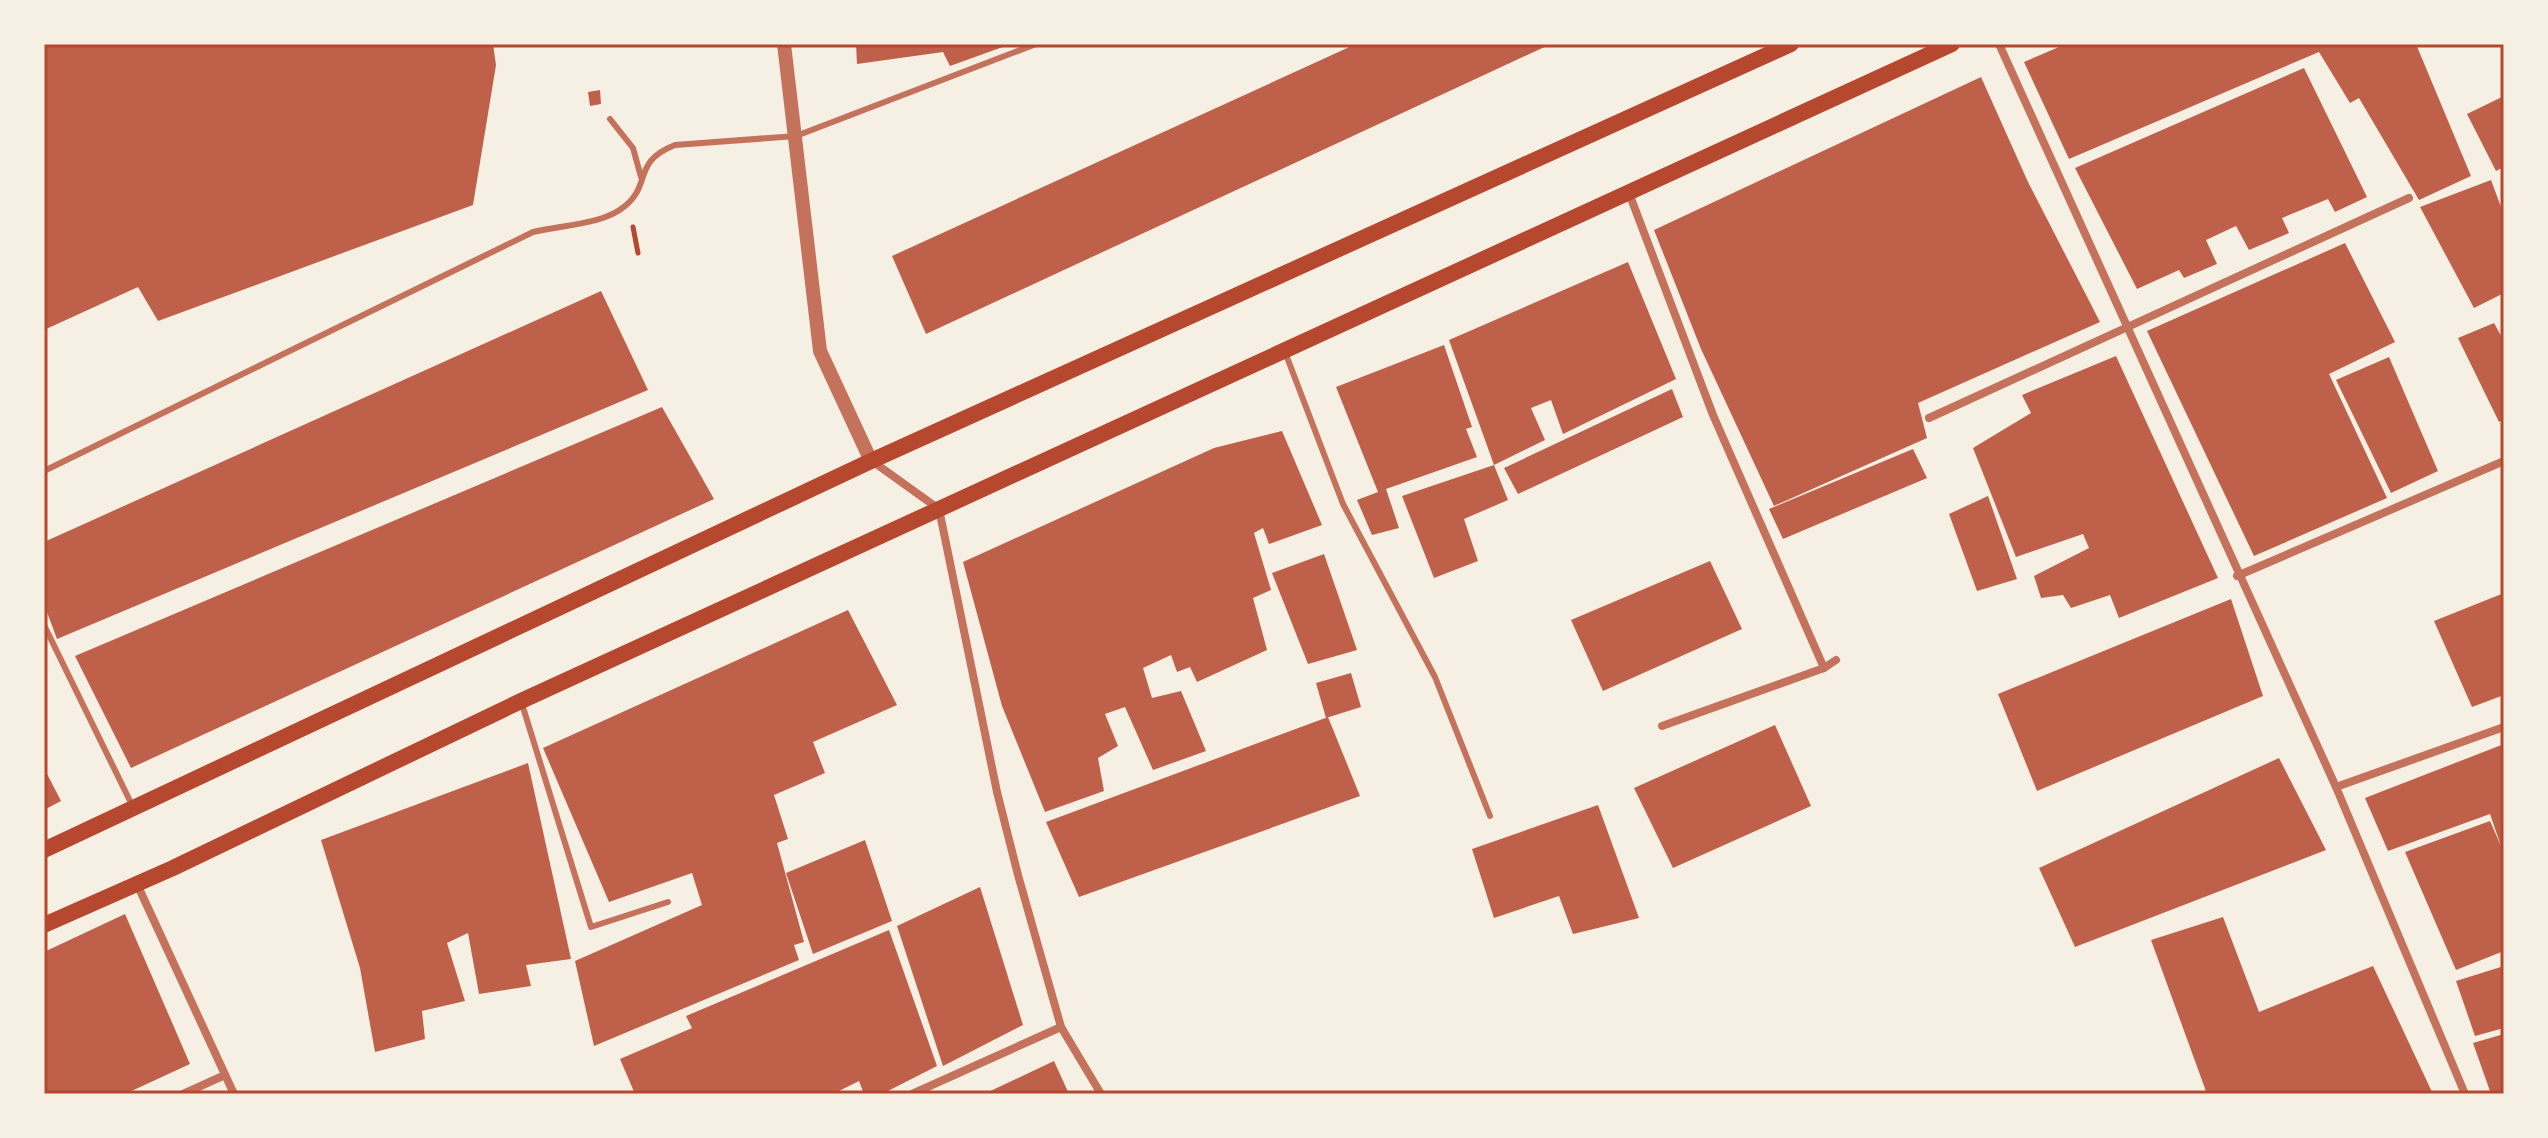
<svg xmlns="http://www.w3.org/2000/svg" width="2548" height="1138" font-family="Barlow,sans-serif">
<rect width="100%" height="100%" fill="#f6efe4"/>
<g fill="#bf614a">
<path d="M44,44H493L496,65L473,205L158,321L138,287L44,330Z"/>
<path d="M856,44H1011L950,66L943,52L857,64Z"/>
<path d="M1356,44H1551L926,334L892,256Z"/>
<path d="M2066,44H2416L2471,176L2419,200L2359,98L2350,103L2319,52L2069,159L2024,62Z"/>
<path d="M2304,68L2367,197L2335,212L2328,199L2282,218L2289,233L2249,250L2236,226L2206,240L2217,264L2184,278L2179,270L2137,289L2075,168Z"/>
<path d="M1981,77L2028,182L2100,322L1918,403L1927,438L1774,506L1701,349L1654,230Z"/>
<path d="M600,90L601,104L590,106L588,92Z"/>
<path d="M2504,96V167L2496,171L2467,114Z"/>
<path d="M2491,180L2504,215V293L2474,308L2420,207Z"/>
<path d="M2345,243L2395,342L2329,374L2387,498L2254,556L2147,331Z"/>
<path d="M1628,262L1676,379L1563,434L1551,400L1531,408L1545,440L1494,465L1449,340Z"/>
<path d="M601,291L648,390L57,639L44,604V542Z"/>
<path d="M2494,323L2504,341V419L2499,422L2458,338Z"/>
<path d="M1444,345L1472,427L1466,429L1477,457L1386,489L1399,528L1372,535L1357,500L1378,492L1336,387Z"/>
<path d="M2116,356L2218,578L2119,618L2110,595L2071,608L2063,595L2041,598L2034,576L2089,548L2083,534L2016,557L1973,448L2031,413L2022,395Z"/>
<path d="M2389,357L2438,471L2391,493L2336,380Z"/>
<path d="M1672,389L1683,417L1518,494L1504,468Z"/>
<path d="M662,407L714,499L131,768L75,656Z"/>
<path d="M1282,431L1322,525L1269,544L1263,528L1254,533L1271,590L1253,598L1267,650L1197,682L1190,667L1177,672L1171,655L1143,668L1152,698L1181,691L1206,751L1153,770L1125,707L1105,714L1118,746L1098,758L1104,791L1045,812L1002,706L963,562L1214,448Z"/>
<path d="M1913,449L1927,478L1783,539L1769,509Z"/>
<path d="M1494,465L1508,500L1464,519L1478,561L1434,578L1402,496Z"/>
<path d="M1988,496L2017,579L1977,591L1949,514Z"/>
<path d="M1324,554L1357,650L1308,664L1272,573Z"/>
<path d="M1710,561L1742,629L1603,691L1571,620Z"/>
<path d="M2504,593V695L2472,707L2434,621Z"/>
<path d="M2231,599L2263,696L2037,791L1998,694Z"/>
<path d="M848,610L897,705L813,742L825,773L774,795L788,839L777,843L804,942L794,945L799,960L594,1046L575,961L702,905L692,873L609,902L543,748Z"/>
<path d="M1351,673L1361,707L1326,718L1316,683Z"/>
<path d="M1328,717L1360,796L1079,897L1046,822Z"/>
<path d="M1775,725L1811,806L1673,868L1634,788Z"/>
<path d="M2504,744V951L2456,970L2405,852L2490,821L2501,846L2490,814L2388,851L2365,798Z"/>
<path d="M2279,758L2326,850L2075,947L2039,868Z"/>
<path d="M528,763L571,959L526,965L531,986L479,994L468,933L447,943L465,1001L422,1011L425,1039L375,1052L360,968L321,840Z"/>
<path d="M44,768L61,801L44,810Z"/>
<path d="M1598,805L1639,918L1573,934L1559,896L1494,918L1472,849Z"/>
<path d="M865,840L892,921L813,954L786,873Z"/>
<path d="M980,887L1023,1025L943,1066L897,926Z"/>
<path d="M125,914L190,1064L125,1094H44V952Z"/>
<path d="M2223,917L2259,1012L2373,966L2432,1092L2207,1094L2151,940Z"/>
<path d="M889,930L937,1066L882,1094H864L859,1081L833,1094H635L620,1059L692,1028L686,1016Z"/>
<path d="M2504,966V1028L2475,1036L2456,981Z"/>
<path d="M2504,1034V1094H2491L2473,1043Z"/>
<path d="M1054,1061L1069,1094H984Z"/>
</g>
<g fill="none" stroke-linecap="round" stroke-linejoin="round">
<path stroke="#b5482f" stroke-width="5" d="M633,227L638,253"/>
<g stroke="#c5725c" stroke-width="6">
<path d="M610,119L633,148L641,177"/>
<path d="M1285,352L1343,504L1435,677L1490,816"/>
<path d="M44,471L533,232C561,225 603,225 625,206C652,184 632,162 675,145L796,136L1036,44"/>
<path d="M44,625L132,805"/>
<path d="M522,704L591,927L668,902"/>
</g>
<g stroke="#c5725c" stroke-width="8">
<path d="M1999,44L2336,787L2465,1094"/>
<path d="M1629,193L1713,415L1824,668"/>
<path d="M1929,418L2409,198"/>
<path d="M872,461L939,509L997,792L1018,875L1061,1027L1101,1094"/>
<path d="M2237,576L2504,461"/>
<path d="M1662,726L1824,668L1836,660"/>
<path d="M2336,787L2504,727"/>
<path d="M137,884L234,1094"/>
<path d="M183,1094L225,1075"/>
<path d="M912,1094L1061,1027"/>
</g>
<path stroke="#c5725c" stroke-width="14" d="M784,44L820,351L871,461"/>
<g stroke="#b5482f" stroke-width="16">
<path d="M44,850L871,461L1791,44"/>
<path d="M44,925L173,868L521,701L1952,44"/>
</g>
</g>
<rect width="2548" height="1138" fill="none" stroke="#f6efe4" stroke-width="92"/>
<rect x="46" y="46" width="2456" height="1046" fill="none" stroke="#b5482f" stroke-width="3"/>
</svg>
